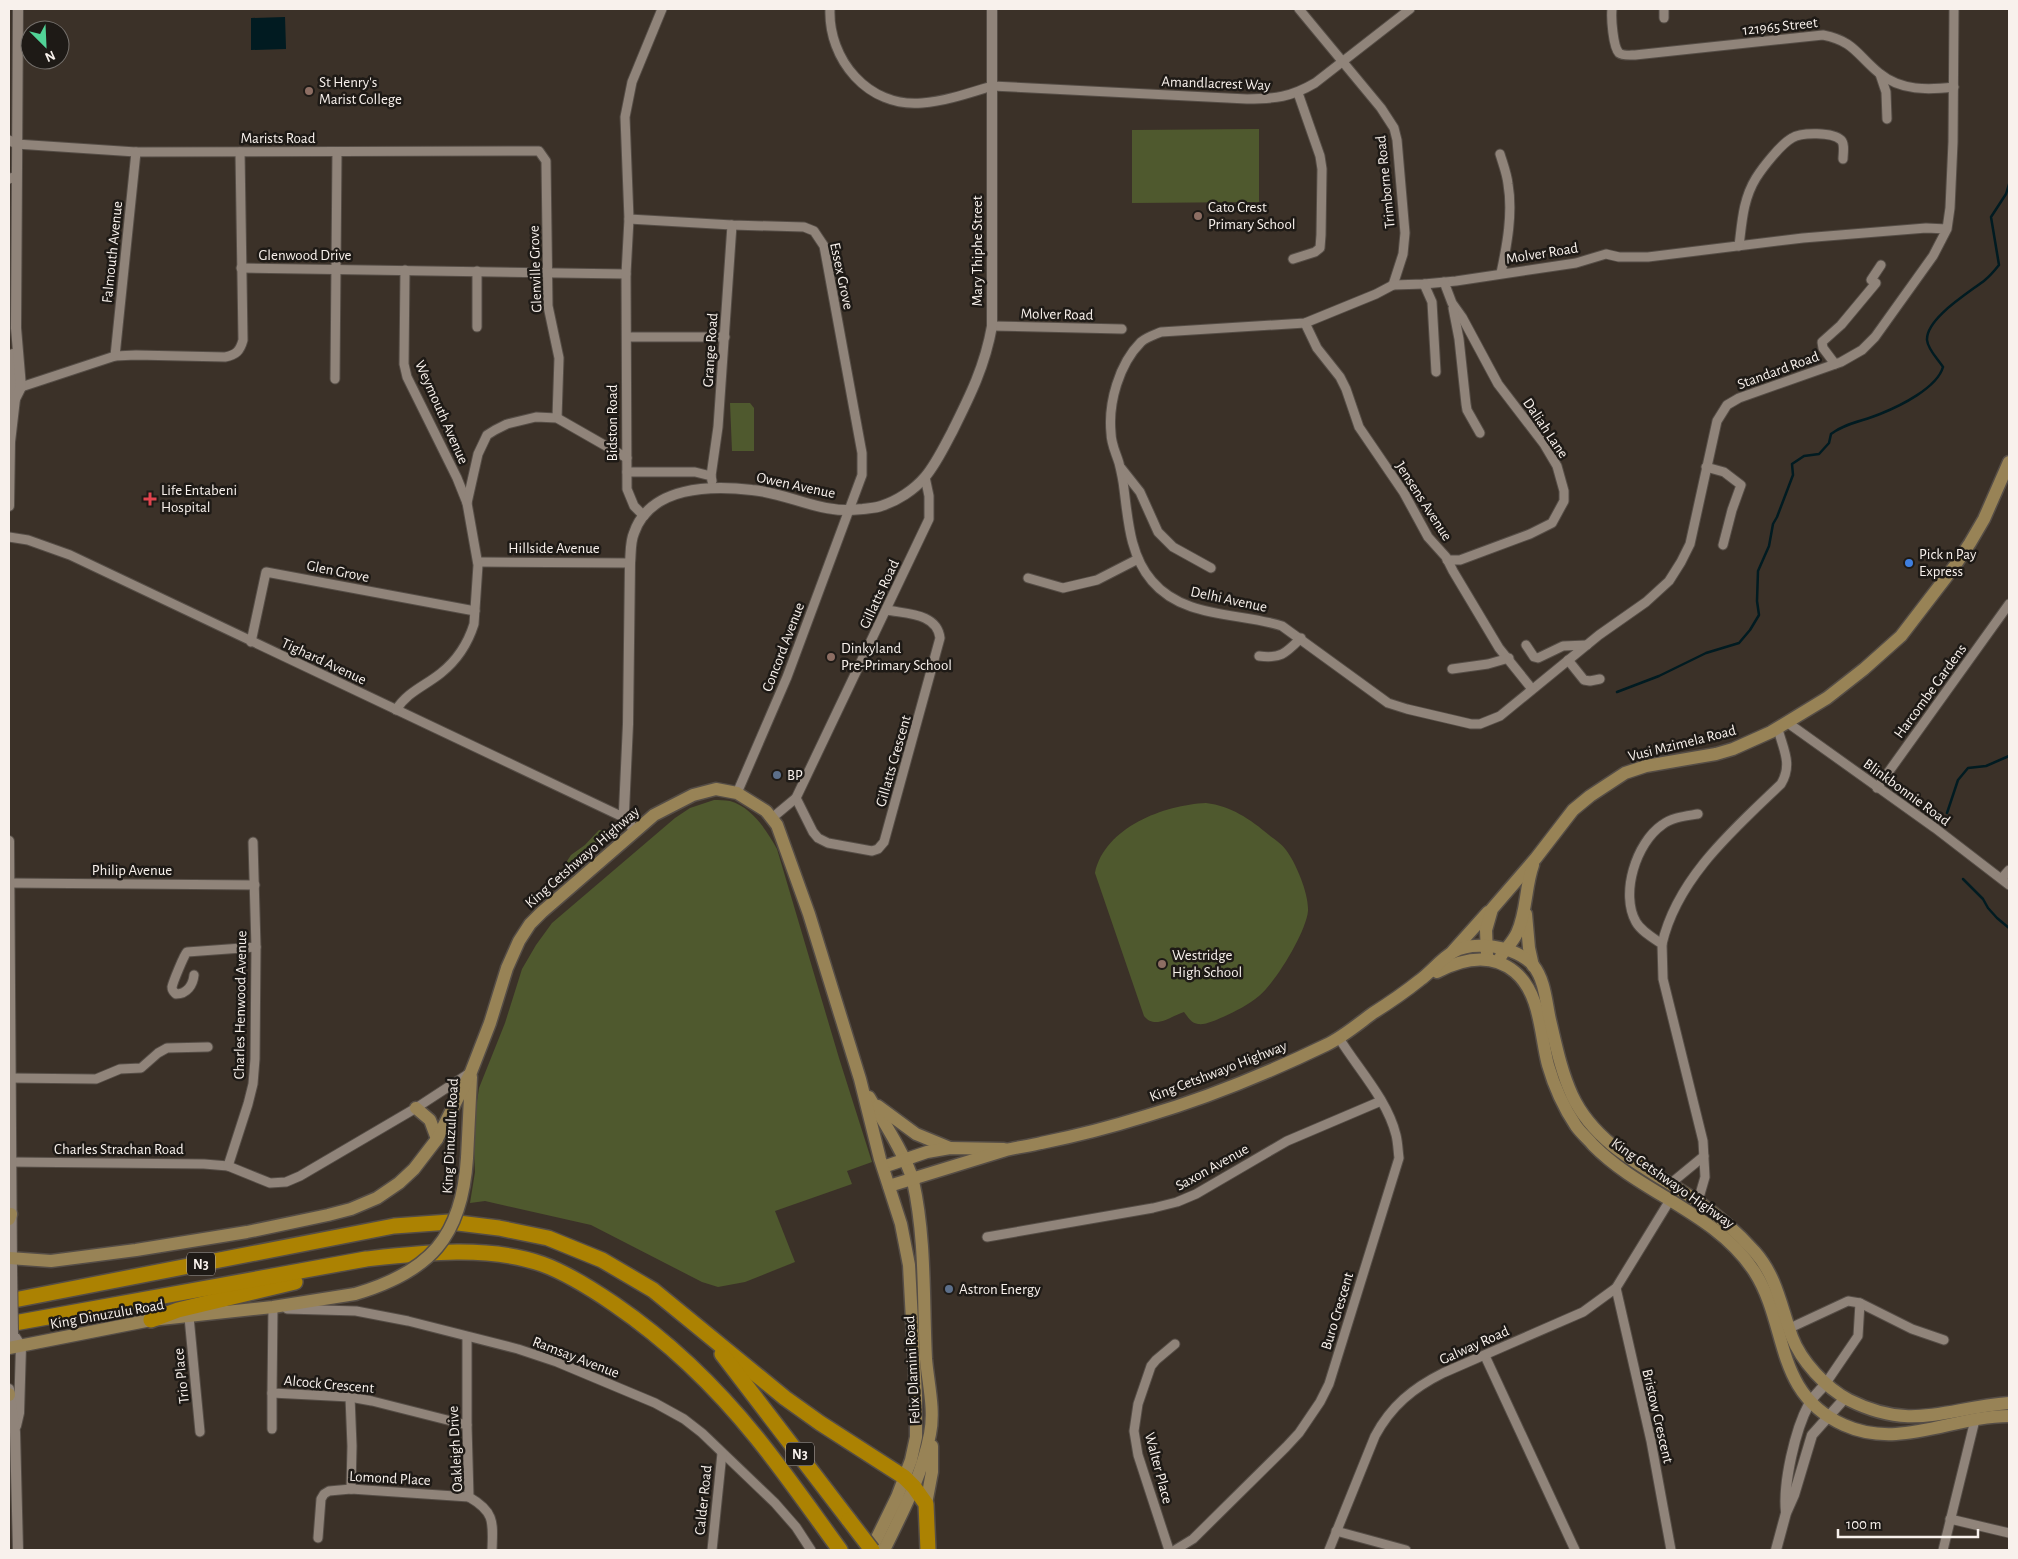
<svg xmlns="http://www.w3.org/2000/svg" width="2018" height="1559" font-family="'Alegreya Sans',sans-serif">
<defs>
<pattern id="forest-firs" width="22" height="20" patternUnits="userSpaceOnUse" patternTransform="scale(1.25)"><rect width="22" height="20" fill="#4f592e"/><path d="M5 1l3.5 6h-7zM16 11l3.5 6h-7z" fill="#69714c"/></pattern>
</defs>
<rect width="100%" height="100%" fill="#3b3128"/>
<g fill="#4f592e">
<path d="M1259,129V202L1132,203V130Z"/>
<path d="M730,403H750L754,408V451H732Z"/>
<path d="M714,800C719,800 725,800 730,801C752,807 767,831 777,849L839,1058L872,1162L847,1171L852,1184L775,1211L795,1262L745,1282L718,1287L702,1282L591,1225L485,1201L470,1203L475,1172L473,1129L479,1088L505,1023L522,969L536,945L552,923L675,818L690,808Z"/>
<path d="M1206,803C1231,806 1250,819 1269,835C1275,840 1282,844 1286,850C1296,863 1309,894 1308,911C1306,932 1276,982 1259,996C1248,1005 1236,1011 1223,1017C1216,1020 1206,1025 1198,1024C1191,1023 1188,1017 1184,1012C1171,1016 1155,1030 1144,1016L1095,873C1105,827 1164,805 1206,803Z"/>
</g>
<path fill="url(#forest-firs)" d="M599,830L611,832L562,883L558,875L571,855L585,845Z"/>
<path fill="#011b21" d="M285,17L286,49L251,50V18Z"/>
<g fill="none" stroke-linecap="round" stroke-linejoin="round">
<g stroke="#011b21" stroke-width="2.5">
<path d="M1617,692L1659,676L1706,653L1739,643L1750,630L1759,615L1757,601L1758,571L1769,546L1773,524L1777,517L1793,475L1792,464L1804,456L1819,454L1829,443L1831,434C1845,423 1864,421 1880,414C1900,406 1937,388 1943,367C1938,359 1928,350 1927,340C1926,318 1970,292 1985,280C1990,276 1995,270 1999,265L1991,217L2006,194L2009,184"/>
<path d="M1947,813L1958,780L1968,768L1986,766L2009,756"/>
<path d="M1963,879L1983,899L1988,908L1997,918L2009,928"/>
</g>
<g stroke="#554d46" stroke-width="11">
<g id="minor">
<path d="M830,9C828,59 868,108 922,103C946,101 969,93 992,86L1247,99C1275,99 1291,97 1315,83L1410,9"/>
<path d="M1299,9L1381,108L1394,128L1397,140L1405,233L1403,254L1393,285"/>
<path d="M1612,9C1611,18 1613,47 1619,53C1623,56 1630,55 1635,55L1823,35C1854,41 1857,55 1879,73C1901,91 1928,90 1954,87"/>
<path d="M1664,18V9"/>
<path d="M1880,74L1886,92L1887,119"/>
<path d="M9,140L16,144L136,152L539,151L546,161L548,306L559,358L557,418"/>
<path d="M1500,154C1503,164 1507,174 1508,184C1513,213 1507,245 1501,273"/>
<path d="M9,179L16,176"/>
<path d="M629,219L732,225L804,227L814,231L824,246L862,453V475L787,677L737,793"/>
<path d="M1947,229L1926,228L1803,238L1648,257H1619L1606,254L1576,263L1456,281L1424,284L1393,285L1376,294L1305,323L1161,332C1154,335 1147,337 1141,342C1119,364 1108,403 1111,433C1111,444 1116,453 1119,463C1121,471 1123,480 1124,489C1128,520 1130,556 1152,581C1184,619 1239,612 1282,626L1388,703L1407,709L1471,724H1480L1500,716L1599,635L1646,602L1669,581L1681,562L1690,544L1717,421L1727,405L1739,398L1841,362L1862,350L1875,337L1933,256L1947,229L1950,208L1953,142L1954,9"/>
<path d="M1739,246C1742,222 1743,199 1756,178C1763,167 1781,144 1792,138C1801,132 1833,132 1841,140C1845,144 1843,154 1843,159"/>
<path d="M1293,259L1315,252L1320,248L1321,235L1322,169L1320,156L1298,93"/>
<path d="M241,268L626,274"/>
<path d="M405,270L404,364L407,377L457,478L467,503"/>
<path d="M1444,282L1452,303L1462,317L1498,384L1544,444L1557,466L1564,491V501L1552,523L1530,534L1460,560H1447"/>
<path d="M1424,284L1432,302L1436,372"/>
<path d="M1453,308L1459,339L1466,404L1467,410L1480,433"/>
<path d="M1305,323L1317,348L1340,377L1346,389L1359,427L1404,493L1428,537L1446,557L1453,571L1499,648L1532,689"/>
<path d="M992,326L1122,329"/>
<path d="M477,327V271"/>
<path d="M627,337H725"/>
<path d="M115,356L136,152"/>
<path d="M1835,364L1823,348L1822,342L1841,325L1876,283L1871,280L1881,265"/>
<path d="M335,379L337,152"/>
<path d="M15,387H21L115,356L136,355L225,357C236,355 240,351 243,340L240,152"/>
<path d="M1706,467L1724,472L1741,485L1732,510L1723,545"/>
<path d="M1121,468L1140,492L1158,532L1173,547L1211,568"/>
<path d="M627,472H695L711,476L712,481"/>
<path d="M711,476L718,427L732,225"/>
<path d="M644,516L634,506L627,489L626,274L629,219L625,117L632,82L662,9"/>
<path d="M9,537L28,540L70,555L625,818"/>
<path d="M478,562L630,563"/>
<path d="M1028,578L1063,588L1097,580L1138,559"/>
<path d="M251,642L266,572L475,611"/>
<path d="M1526,645L1534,657L1538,658L1563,646L1587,645"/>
<path d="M1259,656C1281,659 1286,653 1301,638"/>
<path d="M1568,660L1584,680L1590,681L1600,679"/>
<path d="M1452,669L1488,664L1509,658"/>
<path d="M396,710C407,692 425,686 441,673C456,661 468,643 474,624L478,565L467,503L478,454L487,435L495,430L507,424L536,417L557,418L627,458"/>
<path d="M1788,723L1935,828L2009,885"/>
<path d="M1877,788L2009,604"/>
<path d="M796,798L813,832L818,838L828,843L872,851L878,849L884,842L940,638C937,613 906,614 887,610"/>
<path d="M772,818L796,798L929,519V496L925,477"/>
<path d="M2002,878L2009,870"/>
<path d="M9,883L255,885"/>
<path d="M1662,944C1677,878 1734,829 1781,784C1793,764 1783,749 1778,729"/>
<path d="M194,975C193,985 187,994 176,994C173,991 172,991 172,987C173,982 184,955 187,952L256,947"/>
<path d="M10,1078L96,1079L120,1069L141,1068L158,1053L167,1048L208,1047"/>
<path d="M10,1162L204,1164L228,1166L270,1183L286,1182L300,1176L416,1108L468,1074"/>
<path d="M228,1166L248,1104L253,1084L255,1059L256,947L253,842"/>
<path d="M1670,1184L1704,1156"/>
<path d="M1698,1201L1705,1177L1703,1141L1663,979L1662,944C1653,938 1641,931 1636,922C1620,894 1636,843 1662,825C1672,817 1686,816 1698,814"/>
<path d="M987,1237L1153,1208L1177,1202L1196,1194L1287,1141L1381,1101"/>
<path d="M1616,1288L1651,1441L1671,1550"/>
<path d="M273,1307L272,1393L350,1397L372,1401L467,1425"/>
<path d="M287,1309L356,1311L408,1321L518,1349L557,1362L655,1403L684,1419L702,1433L775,1503L796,1527L811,1550"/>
<path d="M189,1317L200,1432"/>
<path d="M1790,1328L1848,1301L1860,1303L1912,1329L1944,1340"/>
<path d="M467,1337V1425L469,1497C495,1512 493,1522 492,1550"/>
<path d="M1485,1356L1575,1550"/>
<path d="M1826,1383L1858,1336L1860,1303"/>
<path d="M350,1397L352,1446L351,1489"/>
<path d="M272,1429V1393"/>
<path d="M1950,1519L2009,1533"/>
<path d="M1336,1531L1406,1550"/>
<path d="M318,1538L321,1499L324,1494L329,1491L351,1489L469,1497"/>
<path d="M712,1550L722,1453"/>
<path d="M1169,1550L1138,1455L1134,1431L1138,1404L1151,1366L1156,1360L1175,1344"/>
<path d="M1175,1550L1193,1539L1286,1447L1299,1433L1320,1402L1329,1384L1399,1158C1398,1151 1398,1143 1396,1135C1387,1099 1358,1069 1339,1038"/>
<path d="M1329,1550L1375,1436C1391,1406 1413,1388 1443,1373L1583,1312L1616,1288L1670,1200"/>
<path d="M1943,1550L1975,1420"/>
</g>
</g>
<g stroke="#554d46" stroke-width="12">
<g id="tertiary">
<path d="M13,354L12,387L15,399"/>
<path d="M9,506L10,442L15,399L21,387L16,328L18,9"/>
<path d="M635,831L625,818L624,811L628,724L630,563C631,553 630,542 634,533C650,486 711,485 752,490C780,492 806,506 833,509C842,511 853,510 863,509C869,508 876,508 881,506C897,501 914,490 925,477C936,464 944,447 952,432C970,396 985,366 992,326V9"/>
<path d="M9,841L12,1270"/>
<path d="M9,1341L13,1334L21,1346L19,1413L16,1426"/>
<path d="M9,1389L15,1432L18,1550"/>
<path d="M1786,1512C1783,1483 1795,1430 1809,1404C1813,1396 1821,1390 1826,1383"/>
<path d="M1776,1550L1786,1513L1794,1495L1812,1435L1845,1398"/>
</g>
</g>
<g stroke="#554d46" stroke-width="15">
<g id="secondary">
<path d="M1526,914L1529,948L1533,966"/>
<path d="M1453,951L1488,912"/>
<path d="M1487,955L1486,930L1492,909L1536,858L1573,810L1590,796L1625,773L1646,766L1716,754L1733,749L1771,732L1827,698L1864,669L1901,636L1954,567L1970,543L1984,519L2009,462"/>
<path d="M1501,956C1506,948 1513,942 1517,933C1527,912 1525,887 1533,865"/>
<path d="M1437,972C1462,959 1491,952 1515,972C1541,994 1540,1035 1548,1065C1554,1086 1564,1108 1576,1126C1581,1133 1588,1139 1593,1145C1641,1194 1715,1212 1754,1271C1789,1325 1773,1393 1844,1425C1899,1450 1953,1416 2009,1416"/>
<path d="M869,1097C882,1119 907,1158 913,1181C926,1239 923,1300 926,1359C928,1383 935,1410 930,1434C922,1476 902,1513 884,1550"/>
<path d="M878,1106L916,1134L950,1148"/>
<path d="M416,1108L430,1120L437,1139"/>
<path d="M467,1158L471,1077"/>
<path d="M883,1167L927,1152L950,1148L1004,1149"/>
<path d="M889,1186C928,1174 967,1162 1006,1150C1018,1147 1030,1146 1041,1143C1076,1136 1111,1127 1146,1116C1207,1098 1268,1073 1326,1045C1343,1037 1358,1024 1373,1013C1389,1003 1405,992 1420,980C1431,972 1441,959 1453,952C1463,946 1476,945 1487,946C1503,947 1522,953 1533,965C1545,980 1546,1002 1550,1020C1556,1045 1561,1071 1572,1095C1596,1147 1651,1170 1696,1200C1718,1215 1738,1233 1755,1252C1777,1277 1781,1307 1792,1337C1801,1361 1826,1388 1849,1400C1913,1432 1945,1408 2009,1403"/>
<path d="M9,1219L11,1214"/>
<path d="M9,1258L51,1261L136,1250L247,1232L328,1215L351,1209L377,1198L399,1183L414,1169L437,1139L471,1072L490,1023L507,968L519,941L530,924L542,912L654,815L693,795L716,789L737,793L766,811L777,825L809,914L860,1079L880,1159L901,1224L909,1265L916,1395V1437L911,1460L897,1497L871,1550"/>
<path d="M9,1348L151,1320L273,1307L355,1294"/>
<path d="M9,1394V1395"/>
<path d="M926,1504L932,1472V1446"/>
</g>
</g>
<g stroke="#554d46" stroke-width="18">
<g id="motorway">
<path d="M9,1301L394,1226L450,1222L499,1228L548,1238L602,1260L653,1290L785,1398L820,1423L904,1477L914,1487L926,1504L928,1550"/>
<path d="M151,1320L178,1310L295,1282"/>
<path d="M9,1324L366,1259C421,1253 489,1245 542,1264C567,1273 592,1289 614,1304C668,1341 716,1387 757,1438C786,1474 813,1513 840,1550"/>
<path d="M722,1354L849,1520"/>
</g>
</g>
<use href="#minor" stroke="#90847a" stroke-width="9"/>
<use href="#tertiary" stroke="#90847a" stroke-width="10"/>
<use href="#secondary" stroke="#988356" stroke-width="12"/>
<use href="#motorway" stroke="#ac8202" stroke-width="15"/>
<g stroke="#554d46" stroke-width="12" stroke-linecap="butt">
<path id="tertiary-bridge" d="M12,1270L13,1334"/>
</g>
<g stroke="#554d46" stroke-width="15" stroke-linecap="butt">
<path id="secondary-bridge" d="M355,1294C430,1272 462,1237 467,1158"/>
</g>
<g stroke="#554d46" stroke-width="18" stroke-linecap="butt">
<path id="motorway-bridge" d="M849,1520L872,1550"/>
</g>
<use href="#tertiary-bridge" stroke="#90847a" stroke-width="10"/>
<use href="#secondary-bridge" stroke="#988356" stroke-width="12"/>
<use href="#motorway-bridge" stroke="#ac8202" stroke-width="15"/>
</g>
<g fill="#8d6e63" stroke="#1e1a16" stroke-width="2">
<circle cx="309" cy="91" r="5"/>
<circle cx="1198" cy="216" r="5"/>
<circle cx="831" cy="657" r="5"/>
<circle cx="1162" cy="964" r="5"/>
</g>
<path fill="#e0444e" stroke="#1e1a16" stroke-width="2" d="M147.5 491.5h5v5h5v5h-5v5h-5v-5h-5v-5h5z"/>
<circle fill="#3f7fe0" stroke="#1e1a16" stroke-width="2" cx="1909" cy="563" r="5"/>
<g fill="#5c6f8a" stroke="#1e1a16" stroke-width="2">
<circle cx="777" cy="775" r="5"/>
<circle cx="949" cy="1289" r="5"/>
</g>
<g text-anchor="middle" stroke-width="5" stroke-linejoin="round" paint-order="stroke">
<g fill="#1e1a16" stroke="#b7b0ac" stroke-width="1">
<rect x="187" y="1252.5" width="28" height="23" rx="4"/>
<rect x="786" y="1442.5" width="28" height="23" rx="4"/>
</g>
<g font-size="14" font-weight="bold" fill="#f8f1ec">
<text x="201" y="1269">N3</text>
<text x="800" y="1459">N3</text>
</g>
<g font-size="15" fill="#f8f1ec" stroke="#1e1a16">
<text transform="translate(1780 26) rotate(-6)" y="5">121965 Street</text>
<text transform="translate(1216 83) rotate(2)" y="5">Amandlacrest Way</text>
<text x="278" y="143">Marists Road</text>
<text transform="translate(1385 182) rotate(-96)" y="5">Trimborne Road</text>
<text transform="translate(977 251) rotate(-90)" y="5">Mary Thiphe Street</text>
<text transform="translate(112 252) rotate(-84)" y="5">Falmouth Avenue</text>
<text transform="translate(1542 253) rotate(-9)" y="5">Molver Road</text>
<text x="305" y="260">Glenwood Drive</text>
<text transform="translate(535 269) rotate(-92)" y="5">Glenville Grove</text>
<text transform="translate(842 276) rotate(78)" y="5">Essex Grove</text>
<text transform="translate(1057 314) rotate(1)" y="5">Molver Road</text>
<text transform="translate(710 350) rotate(-86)" y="5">Grange Road</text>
<text transform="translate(1778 370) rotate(-20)" y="5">Standard Road</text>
<text transform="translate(442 412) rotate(66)" y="5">Weymouth Avenue</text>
<text transform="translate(612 423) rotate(-90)" y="5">Bidston Road</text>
<text transform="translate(1546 428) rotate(56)" y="5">Daliah Lane</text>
<text transform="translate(796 485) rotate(12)" y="5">Owen Avenue</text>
<text transform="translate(1424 501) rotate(57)" y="5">Jensens Avenue</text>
<text x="554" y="553">Hillside Avenue</text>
<text transform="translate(338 571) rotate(11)" y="5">Glen Grove</text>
<text transform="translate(879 594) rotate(-65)" y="5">Gillatts Road</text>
<text transform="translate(1229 599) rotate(12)" y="5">Delhi Avenue</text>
<text transform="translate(783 647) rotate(-69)" y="5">Concord Avenue</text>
<text transform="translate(324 661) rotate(25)" y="5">Tighard Avenue</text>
<text transform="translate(1930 691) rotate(-54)" y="5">Harcombe Gardens</text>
<text transform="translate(1682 743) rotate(-14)" y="5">Vusi Mzimela Road</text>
<text transform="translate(893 761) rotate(-74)" y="5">Gillatts Crescent</text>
<text transform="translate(1907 792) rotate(36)" y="5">Blinkbonnie Road</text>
<text transform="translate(582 857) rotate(-41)" y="5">King Cetshwayo Highway</text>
<text x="132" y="875">Philip Avenue</text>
<text transform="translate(240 1005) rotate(-89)" y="5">Charles Henwood Avenue</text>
<text transform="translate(1218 1071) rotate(-21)" y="5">King Cetshwayo Highway</text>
<text transform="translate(450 1136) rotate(-87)" y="5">King Dinuzulu Road</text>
<text x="119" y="1154">Charles Strachan Road</text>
<text transform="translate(1212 1167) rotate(-29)" y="5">Saxon Avenue</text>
<text transform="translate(1673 1183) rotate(35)" y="5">King Cetshwayo Highway</text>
<text transform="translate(1337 1311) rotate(-73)" y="5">Buro Crescent</text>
<text transform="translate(107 1314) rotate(-10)" y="5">King Dinuzulu Road</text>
<text transform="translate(1474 1345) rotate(-24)" y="5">Galway Road</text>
<text transform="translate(576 1357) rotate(21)" y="5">Ramsay Avenue</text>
<text transform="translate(912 1370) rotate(-93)" y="5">Felix Dlamini Road</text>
<text transform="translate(181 1376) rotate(-96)" y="5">Trio Place</text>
<text transform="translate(329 1384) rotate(5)" y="5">Alcock Crescent</text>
<text transform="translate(1658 1416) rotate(77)" y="5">Bristow Crescent</text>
<text transform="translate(455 1449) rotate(-93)" y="5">Oakleigh Drive</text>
<text transform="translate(1159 1468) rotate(75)" y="5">Walter Place</text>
<text transform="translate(390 1478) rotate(3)" y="5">Lomond Place</text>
<text transform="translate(703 1500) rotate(-84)" y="5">Calder Road</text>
</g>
<g font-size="15" fill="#f8f1ec" stroke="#1e1a16" text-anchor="start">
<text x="319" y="87">St Henry's<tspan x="319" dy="17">Marist College</tspan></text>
<text x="1208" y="212">Cato Crest<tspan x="1208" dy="17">Primary School</tspan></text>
<text x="161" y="495">Life Entabeni<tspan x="161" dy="17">Hospital</tspan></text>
<text x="1919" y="559">Pick n Pay<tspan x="1919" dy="17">Express</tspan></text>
<text x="841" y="653">Dinkyland<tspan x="841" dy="17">Pre-Primary School</tspan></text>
<text x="787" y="780">BP</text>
<text x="1172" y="960">Westridge<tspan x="1172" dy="17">High School</tspan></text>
<text x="959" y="1294">Astron Energy</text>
</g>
</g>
<rect width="2018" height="1559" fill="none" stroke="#f8f1ec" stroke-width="20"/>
<g transform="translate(45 45) rotate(156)"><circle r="24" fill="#1e1a16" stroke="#75706c"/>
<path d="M0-4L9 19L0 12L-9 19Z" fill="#51d397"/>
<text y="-8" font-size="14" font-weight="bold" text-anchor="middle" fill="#f8f1ec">N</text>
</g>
<path d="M1838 1529v8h140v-8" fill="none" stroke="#f8f1ec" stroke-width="2.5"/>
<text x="1846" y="1529" font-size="15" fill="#f8f1ec" stroke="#1e1a16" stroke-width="4" paint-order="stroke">100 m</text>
</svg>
